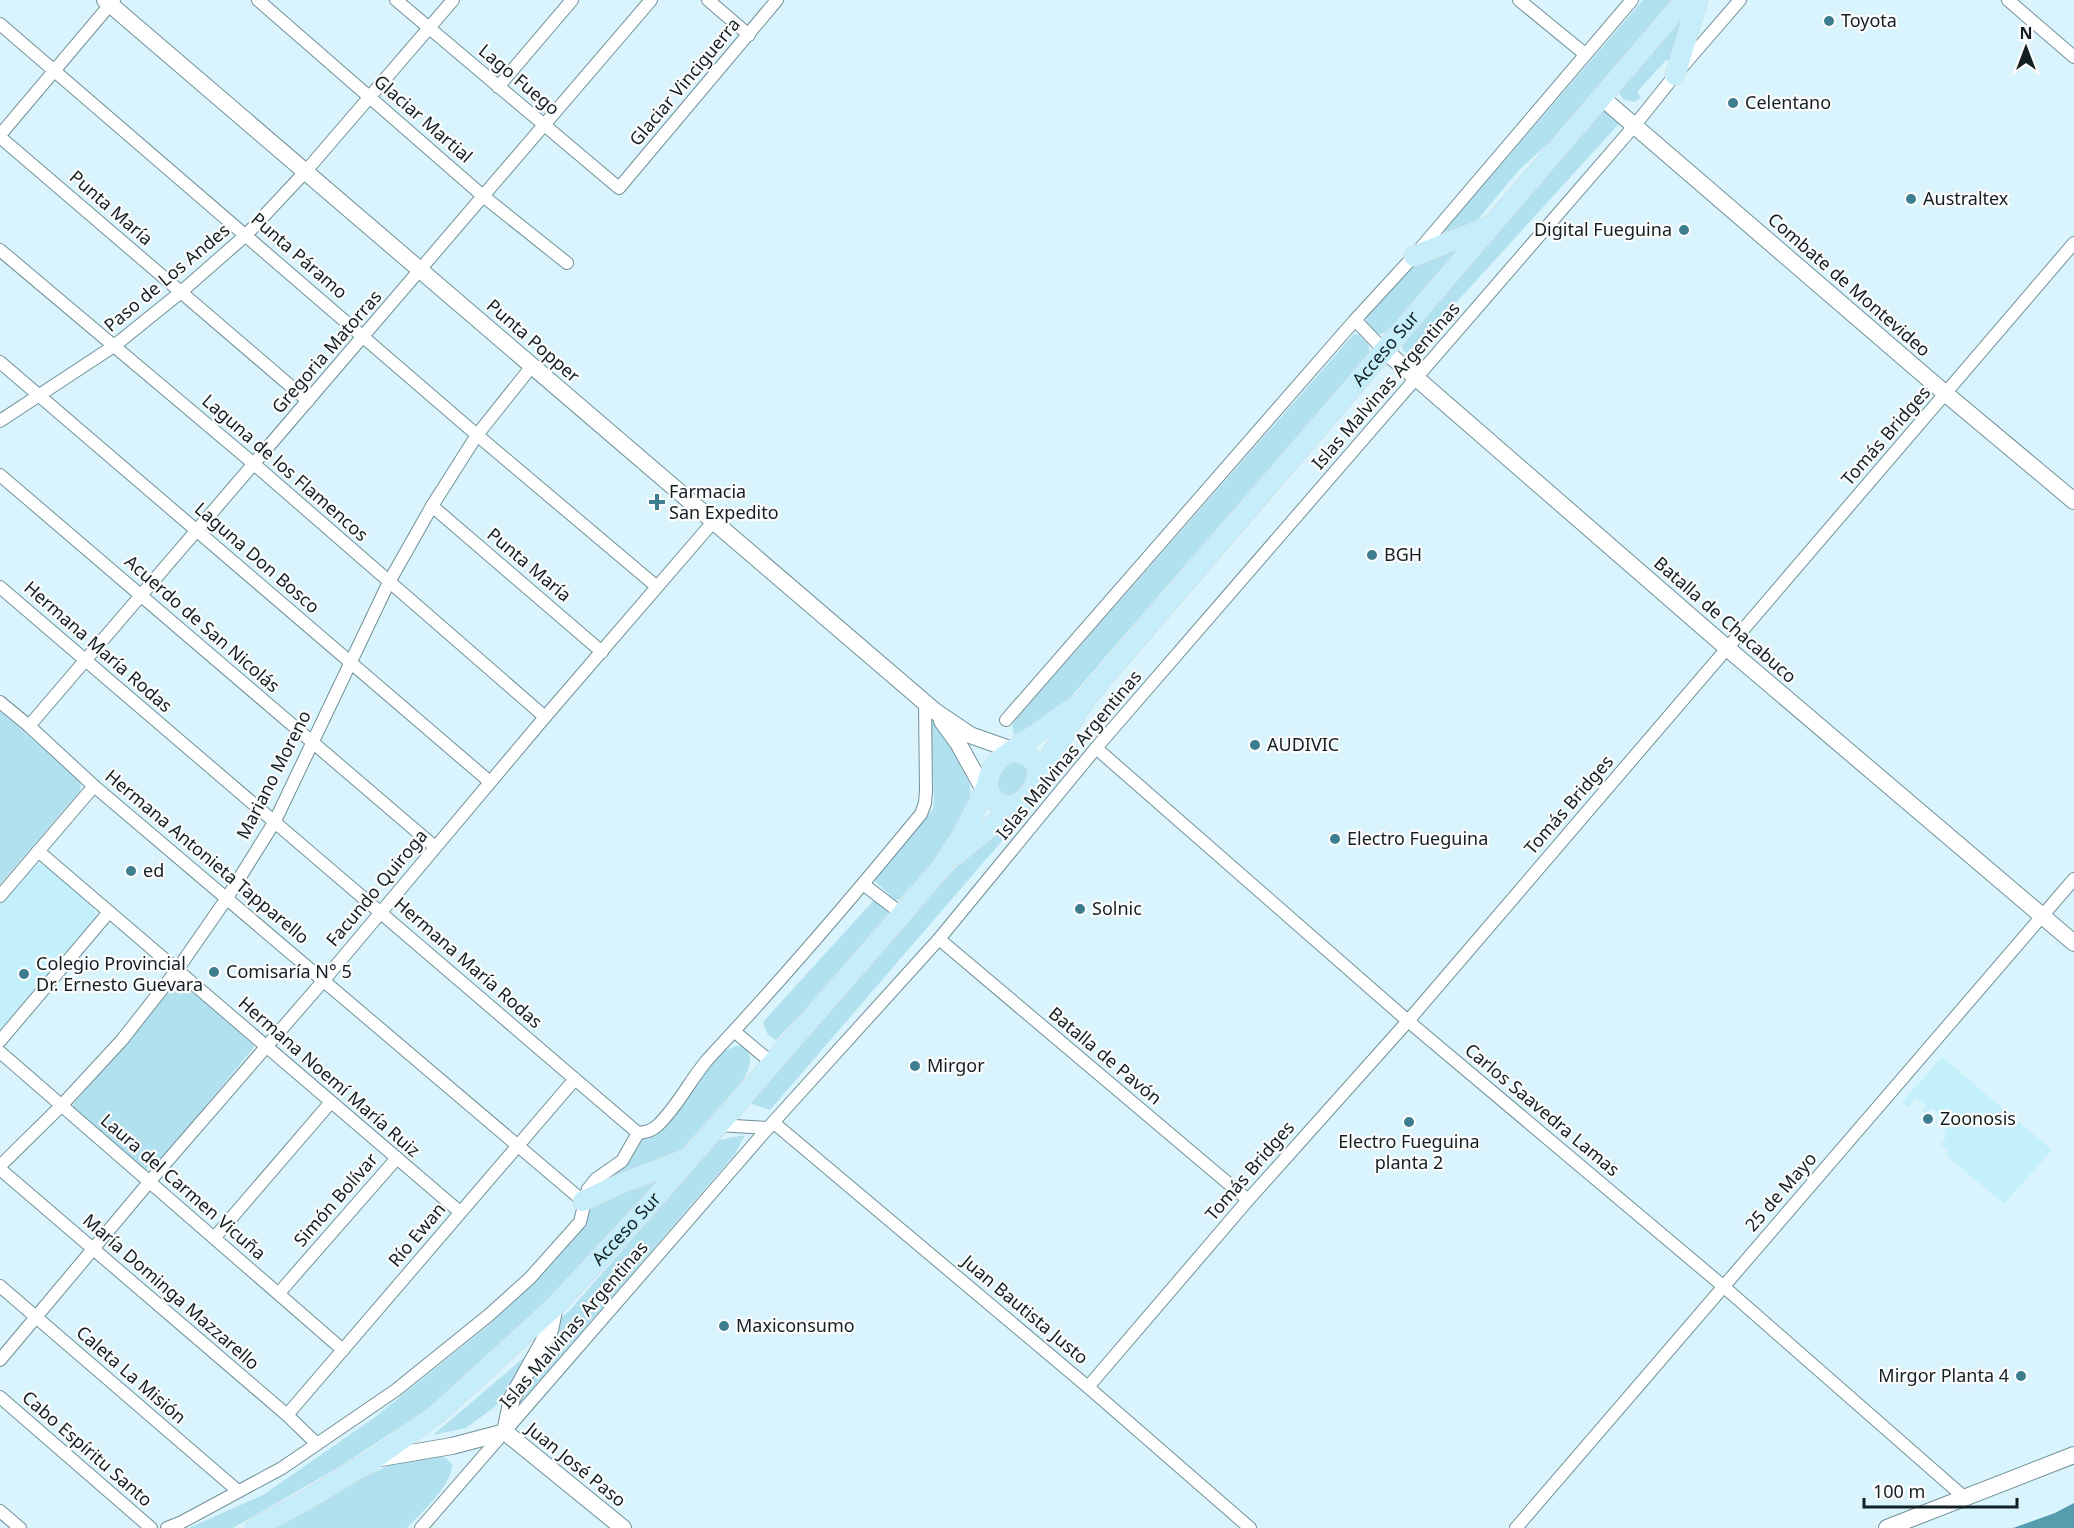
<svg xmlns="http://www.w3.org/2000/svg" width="2074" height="1528" font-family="'Noto Sans',sans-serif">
<rect width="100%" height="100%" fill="#d9f4fc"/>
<g fill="#c4f0fc">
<path d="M39,864L45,865L93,907L96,916L0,1030V904L33,867Z"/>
<path d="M1942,1057L2052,1150L2004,1204L1946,1155L1949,1151L1940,1144L1946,1138L1944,1135L1947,1131L1945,1130L1950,1123L1931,1108L1925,1114L1922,1111L1926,1105L1916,1098L1908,1108L1902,1102Z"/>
</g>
<g fill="#b1e1ef">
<path d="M1643,0H1672L1550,142L1519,170L1470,229L1443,232Z"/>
<path d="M1690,9L1672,62L1666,60L1637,92L1641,98L1634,102L1623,99L1619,92Z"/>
<path d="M1604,107L1621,122L1617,126L1423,339L1427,348L1417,358C1410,357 1403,353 1402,346Z"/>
<path d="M1463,243L1387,332L1378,335L1366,324L1367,315L1418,258Z"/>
<path d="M1354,334L1359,335L1369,345V353L1059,711L1014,735L1012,725L1022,712Z"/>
<path d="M0,711L78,779L81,785L80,791L0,884Z"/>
<path d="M931,716L941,728L969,783C980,818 921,874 900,899L895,900L875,881L874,878L933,809L934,800Z"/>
<path d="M1020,759L1031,773L1016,796L1000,795C994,767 995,771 1020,759Z"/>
<path d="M1039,798L770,1110L749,1103L867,970L981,838Z"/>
<path d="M874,900L889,913L800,1015L776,1040L768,1035L763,1022Z"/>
<path d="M177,982L183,984L252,1043L254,1047L154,1168L144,1169L73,1108V1104L126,1044Z"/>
<path d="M736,1046H743C754,1056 750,1067 744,1079L673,1160L593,1191L635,1145L642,1139H649L669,1118L719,1053Z"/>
<path d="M745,1135L735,1154L515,1409L557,1322L570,1310L719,1140Z"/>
<path d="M663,1173L597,1253L444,1398L341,1466L233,1528H189L263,1495L374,1418L490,1324L548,1267L572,1240L589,1207Z"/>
<path d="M527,1355L496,1406L466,1428L433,1435Z"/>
<path d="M436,1455L446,1458L452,1464C453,1484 421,1513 407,1528H276L362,1478L398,1461Z"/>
</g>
<path fill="#549cae" d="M2074,1503V1528H2013L2055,1513Z"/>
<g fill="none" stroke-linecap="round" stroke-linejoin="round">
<g stroke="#709099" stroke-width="14">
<g id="street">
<path d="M258,0L483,196L567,263"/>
<path d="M396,0L619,188L777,0"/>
<path d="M708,0L749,35"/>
<path d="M1519,0L1585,54"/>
<path d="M2008,0L2074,57"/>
<path d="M0,24L477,435L656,586"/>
<path d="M498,87L572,0"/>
<path d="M0,135L114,0"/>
<path d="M0,137L308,401"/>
<path d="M0,250L254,464L545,717"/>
<path d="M1355,320L1384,350"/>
<path d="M0,362L490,782"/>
<path d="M0,421L114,346L181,292L246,235L306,171L453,0"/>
<path d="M0,475L435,847"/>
<path d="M432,506L602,652"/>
<path d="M0,587L638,1133"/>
<path d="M0,702L29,726L94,786L583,1201"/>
<path d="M1006,720L1355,320L1414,256L1632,0"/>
<path d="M29,726L651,0"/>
<path d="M1096,748L1408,1021L1723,1286L1965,1498"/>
<path d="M38,851L460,1212"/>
<path d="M863,884L902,914"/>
<path d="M0,896L94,786"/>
<path d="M939,939L1248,1200"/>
<path d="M735,1032L772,1063"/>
<path d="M0,1041L109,912"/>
<path d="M0,1052L343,1350"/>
<path d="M774,1123L1088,1387L1250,1528"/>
<path d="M717,1125L768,1128"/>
<path d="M638,1133C646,1132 652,1131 658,1125C678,1106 690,1080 708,1059C782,980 852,898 921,814L925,803L926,791L925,703"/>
<path d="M0,1166L61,1106L122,1040L177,970L227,898L275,821L389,582L432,506L477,435L532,366"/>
<path d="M0,1169L287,1415L317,1444"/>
<path d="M215,1237L331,1102"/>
<path d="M0,1286L238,1491"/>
<path d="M279,1293L397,1158"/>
<path d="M0,1360L150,1181L324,980L545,717L713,522"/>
<path d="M1088,1387L1248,1200L1408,1021L2074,243"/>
<path d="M0,1397L151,1528"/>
<path d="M287,1415L575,1079"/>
<path d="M0,1511L20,1528"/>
<path d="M167,1528L182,1522L282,1468L396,1390L489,1315L530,1278L580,1222L588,1189L596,1179L622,1161L638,1133"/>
<path d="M421,1528L768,1128L939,939L1096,748L1635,125L1675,75L1740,0"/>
<path d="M1516,1528L2074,879"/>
</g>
</g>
<g stroke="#709099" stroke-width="18">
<g id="secondary">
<path d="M105,0L936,712L970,735L1021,753"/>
<path d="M1601,97L1946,394L2074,501"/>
<path d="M1384,350L1727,648L2074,943"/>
<path d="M942,721L958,743L984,790L991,797"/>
<path d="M505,1432L623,1528"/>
<path d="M505,1432L512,1398L550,1330L555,1306"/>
<path d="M375,1459L452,1446L505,1432"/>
<path d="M1887,1528L2074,1455"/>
</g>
</g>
<g stroke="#d5d7d7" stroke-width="21">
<g id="primary">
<path d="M1675,75L1698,0"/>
<path d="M1414,256L1490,226"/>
<path d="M1014,752C1068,759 1014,833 991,795C981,779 997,755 1014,752Z"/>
<path d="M1007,754L1077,705"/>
<path id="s1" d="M1037,778L1086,698L1685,0"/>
<path d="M956,855L1021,802"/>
<path d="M583,1201L620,1184L688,1158"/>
<path id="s2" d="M255,1528L310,1498L374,1459L437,1414L555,1306L649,1205L902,914L942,866L964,832L987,785"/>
</g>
</g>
<use href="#street" stroke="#fff" stroke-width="12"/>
<use href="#secondary" stroke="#fff" stroke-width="16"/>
<use href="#primary" stroke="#c5eefa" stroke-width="20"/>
</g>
<g fill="#3c7e8f" stroke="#fcfcfc" stroke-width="2">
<circle cx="1829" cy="21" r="6"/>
<circle cx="1733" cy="103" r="6"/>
<circle cx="1911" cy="199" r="6"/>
<circle cx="1684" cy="230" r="6"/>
<path d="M654 493h6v6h6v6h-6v6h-6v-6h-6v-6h6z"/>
<circle cx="1372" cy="555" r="6"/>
<circle cx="1255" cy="745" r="6"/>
<circle cx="1335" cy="839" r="6"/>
<circle cx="131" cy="871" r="6"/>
<circle cx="1080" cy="909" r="6"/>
<circle cx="214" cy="972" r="6"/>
<circle cx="24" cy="974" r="6"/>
<circle cx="915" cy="1066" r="6"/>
<circle cx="1928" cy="1119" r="6"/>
<circle cx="1409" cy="1122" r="6"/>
<circle cx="724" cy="1326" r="6"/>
<circle cx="2021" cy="1376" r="6"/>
</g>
<g text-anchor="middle" stroke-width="4.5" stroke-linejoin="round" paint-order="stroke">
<g font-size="18" fill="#132023" stroke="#fcfcfc" text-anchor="start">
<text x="1841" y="27">Toyota</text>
<text x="1745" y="109">Celentano</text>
<text x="1923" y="205">Australtex</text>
<text x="1672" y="236" text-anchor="end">Digital Fueguina</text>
<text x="669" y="498">Farmacia<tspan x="669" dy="21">San Expedito</tspan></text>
<text x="1384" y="561">BGH</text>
<text x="1267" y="751">AUDIVIC</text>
<text x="1347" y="845">Electro Fueguina</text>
<text x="143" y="877">ed</text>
<text x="1092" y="915">Solnic</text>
<text x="36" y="970">Colegio Provincial<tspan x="36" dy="21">Dr. Ernesto Guevara</tspan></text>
<text x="226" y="978">Comisaría N° 5</text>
<text x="927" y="1072">Mirgor</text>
<text x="1940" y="1125">Zoonosis</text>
<text x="1409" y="1148" text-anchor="middle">Electro Fueguina<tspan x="1409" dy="21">planta 2</tspan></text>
<text x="736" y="1332">Maxiconsumo</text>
<text x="2009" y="1382" text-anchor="end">Mirgor Planta 4</text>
</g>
<g font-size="18" fill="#132023" stroke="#fcfcfc">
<text transform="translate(519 80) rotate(40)" y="6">Lago Fuego</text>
<text transform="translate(685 82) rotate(-50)" y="6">Glaciar Vinciguerra</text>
<text transform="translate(423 119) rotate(41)" y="6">Glaciar Martial</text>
<text transform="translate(111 208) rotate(41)" y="6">Punta María</text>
<text transform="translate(299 256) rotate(41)" y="6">Punta Páramo</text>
<text transform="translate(167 278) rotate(-40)" y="6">Paso de Los Andes</text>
<text transform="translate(1849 285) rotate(41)" y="6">Combate de Montevideo</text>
<text transform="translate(533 341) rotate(41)" y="6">Punta Popper</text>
<text dy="6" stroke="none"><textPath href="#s1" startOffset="554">Acceso Sur</textPath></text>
<text transform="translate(327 352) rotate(-49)" y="6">Gregoria Matorras</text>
<text transform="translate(1386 386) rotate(-49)" y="6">Islas Malvinas Argentinas</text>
<text transform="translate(1886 436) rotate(-49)" y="6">Tomás Bridges</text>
<text transform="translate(285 468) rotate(41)" y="6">Laguna de los Flamencos</text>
<text transform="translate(257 558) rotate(41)" y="6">Laguna Don Bosco</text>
<text transform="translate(529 565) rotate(40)" y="6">Punta María</text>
<text transform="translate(1725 620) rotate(41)" y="6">Batalla de Chacabuco</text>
<text transform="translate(202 624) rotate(41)" y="6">Acuerdo de San Nicolás</text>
<text transform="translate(98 647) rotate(41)" y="6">Hermana María Rodas</text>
<text transform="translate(1069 755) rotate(-50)" y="6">Islas Malvinas Argentinas</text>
<text transform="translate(274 775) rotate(-63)" y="6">Mariano Moreno</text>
<text transform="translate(1569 805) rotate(-49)" y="6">Tomás Bridges</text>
<text transform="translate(207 857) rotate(40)" y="6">Hermana Antonieta Tapparello</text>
<text transform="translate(377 888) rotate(-50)" y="6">Facundo Quiroga</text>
<text transform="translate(468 963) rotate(41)" y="6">Hermana María Rodas</text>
<text transform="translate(1105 1056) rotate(40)" y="6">Batalla de Pavón</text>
<text transform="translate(329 1077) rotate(41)" y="6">Hermana Noemí María Ruiz</text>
<text transform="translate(1542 1110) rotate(40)" y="6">Carlos Saavedra Lamas</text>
<text transform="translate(1250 1171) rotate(-49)" y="6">Tomás Bridges</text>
<text transform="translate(183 1187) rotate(41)" y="6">Laura del Carmen Vicuña</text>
<text transform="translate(1781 1192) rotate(-49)" y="6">25 de Mayo</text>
<text transform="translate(336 1200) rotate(-49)" y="6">Simón Bolívar</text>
<text dy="6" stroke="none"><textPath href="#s2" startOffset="480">Acceso Sur</textPath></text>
<text transform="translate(417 1235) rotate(-50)" y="6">Río Ewan</text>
<text transform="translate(171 1292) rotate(41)" y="6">María Dominga Mazzarello</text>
<text transform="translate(1025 1310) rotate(40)" y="6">Juan Bautista Justo</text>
<text transform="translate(574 1325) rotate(-49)" y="6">Islas Malvinas Argentinas</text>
<text transform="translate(131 1375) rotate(41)" y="6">Caleta La Misión</text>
<text transform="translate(87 1449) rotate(41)" y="6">Cabo Espíritu Santo</text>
<text transform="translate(576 1465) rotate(39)" y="6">Juan José Paso</text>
</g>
</g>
<g transform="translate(2026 48)" stroke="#fcfcfc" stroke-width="4.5" paint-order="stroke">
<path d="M0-4.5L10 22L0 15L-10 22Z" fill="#132023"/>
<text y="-9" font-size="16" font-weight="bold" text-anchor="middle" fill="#132023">N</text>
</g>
<path d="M1864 1498v9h153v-9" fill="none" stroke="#132023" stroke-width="3"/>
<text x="1873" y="1498" font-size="18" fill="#132023" stroke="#fcfcfc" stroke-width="4.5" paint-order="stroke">100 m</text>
</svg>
